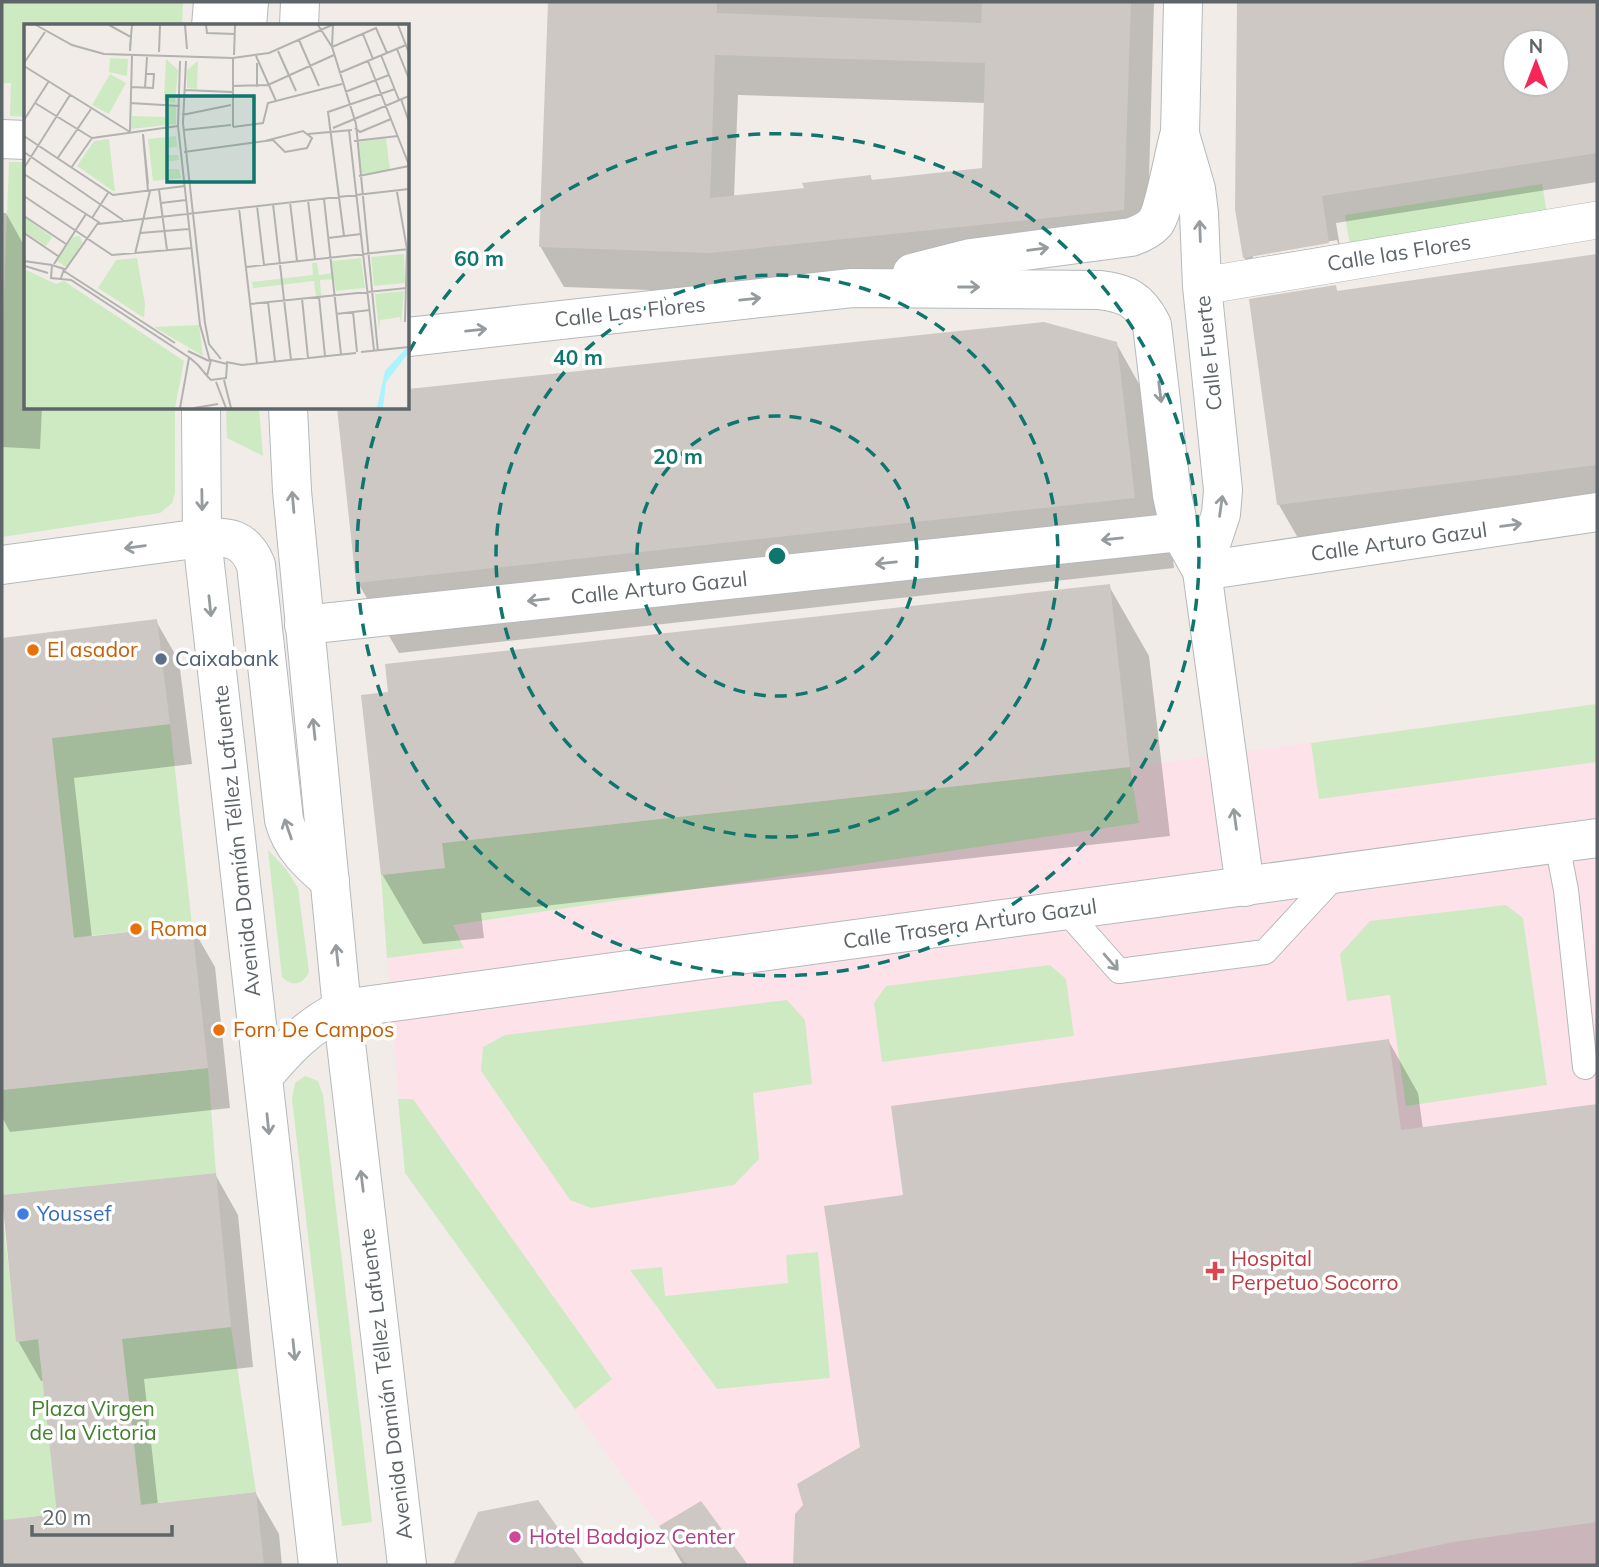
<svg xmlns="http://www.w3.org/2000/svg" width="1599" height="1567" font-family="Mulish,sans-serif">
<rect width="100%" height="100%" fill="#f1ece7"/>
<path fill="#fde3e9" d="M1597,704V1565H687L405,1173L381,875L444,868L442,843L1130,767Z"/>
<g fill="#ceeac2">
<path d="M2,2H183L182,26H26V117L10,116L11,83H2Z"/>
<path d="M9,162H26V408H175V493L172,503L160,513L2,537V346Z"/>
<path d="M1542,184L1548,219L1351,251L1345,215Z"/>
<path d="M226,408H259L263,456L227,438Z"/>
<path d="M1597,704V762L1319,799L1311,743Z"/>
<path d="M170,724L192,925L2,945V744Z"/>
<path d="M1130,767L1139,823L453,925L464,948L387,958L381,875L444,868L442,843Z"/>
<path d="M268,850L286,869L298,888L309,972C303,985 292,987 282,977Z"/>
<path d="M1506,905L1523,918L1547,1085L1406,1106L1390,995L1347,1001L1340,954L1370,921Z"/>
<path d="M1050,965L1066,979L1074,1036L882,1062L874,1003L886,986Z"/>
<path d="M787,1000L805,1020L812,1084L753,1093L759,1159L734,1185L591,1208L570,1200L481,1071L483,1047L505,1035Z"/>
<path d="M208,1068L216,1173L2,1195V1090Z"/>
<path d="M305,1076L318,1081L323,1095L372,1522L342,1526L292,1099L295,1083Z"/>
<path d="M398,1099H413L612,1379L575,1409L405,1173Z"/>
<path d="M2,1211L17,1342L74,1335L231,1327L256,1492L2,1520Z"/>
<path d="M818,1252L830,1378L717,1389L630,1270L662,1267L665,1296L788,1283L786,1255Z"/>
</g>
<g fill="#0003" fill-rule="evenodd">
<path d="M550,2H1154L1147,250L734,293L564,287L540,246ZM738,95L986,103L983,170L873,182L870,176L806,190L734,197Z"/>
<path d="M1239,2H1597V182L1336,223L1344,271L1260,285L1244,257L1237,209ZM1515,42H1557V84H1515ZM1337,240L1338,244L1253,258V254Z"/>
<path d="M2,213H6L26,249V408H42L40,449L2,447Z"/>
<path d="M1597,256V520L1309,557L1279,505L1251,301L1335,287L1338,292Z"/>
<path d="M1044,324L1116,343L1156,414L1174,568L399,653L358,583L339,408H408V391Z"/>
<path d="M1109,586L1149,656L1170,836L481,913L484,938L423,944L382,874L363,696Z"/>
<path d="M156,621L179,661L192,764L74,778L92,938L192,927L215,967L230,1108L10,1132L2,1117V639Z"/>
<path d="M1388,1040L1418,1093L1423,1129L1597,1106V1565H794L797,1515L862,1448L905,1197Z"/>
<path d="M215,1174L238,1215L253,1367L144,1379L158,1505L256,1494L279,1534L282,1565H2V1522L59,1515L44,1381H41L18,1341L2,1197Z"/>
<path d="M537,1502L583,1565H458L456,1562Z"/>
<path d="M700,1504L745,1565H683L661,1527Z"/>
</g>
<g fill="#cec8c5" fill-rule="evenodd">
<path d="M548,2H717V13L981,23L982,2H1131L1124,210L710,253L539,247ZM715,55L985,63L982,168L871,180V175L802,183L804,188L710,198Z"/>
<path d="M1237,2H1597V153L1322,196L1329,243L1243,258L1235,209ZM1515,42H1557V84H1515Z"/>
<path d="M1597,254V465L1277,505L1249,299L1336,285L1337,291Z"/>
<path d="M1044,322L1117,342L1135,498L356,583L337,408H408V389Z"/>
<path d="M1110,584L1130,767L442,843L445,868L381,875L361,695L388,692L385,664Z"/>
<path d="M157,619L170,724L52,738L74,938L192,925L208,1068L2,1090V638Z"/>
<path d="M1389,1039L1401,1130L1597,1104V1522L1453,1542L1345,1565H793L795,1514L803,1505L797,1484L860,1447L824,1206L903,1195L891,1106Z"/>
<path d="M216,1173L231,1327L122,1339L141,1505L256,1492L264,1565H2V1520L57,1514L38,1339L16,1342L2,1195Z"/>
<path d="M538,1500L585,1565H453L478,1512Z"/>
<path d="M701,1501L748,1565H687L659,1526Z"/>
</g>
<g fill="none" stroke-linecap="round" stroke-linejoin="round">
<g stroke="#b4b9bc" stroke-width="26">
<g id="service">
<path d="M1557,844L1566,890L1585,1067"/>
<path d="M1066,911L1119,971L1265,952L1337,874"/>
</g>
</g>
<g stroke="#b4b9bc" stroke-width="38">
<path id="pedestrian" d="M1202,286L1597,220"/>
</g>
<g stroke="#b4b9bc" stroke-width="40">
<g id="minor">
<path d="M1183,2L1180,134L1196,189L1199,213L1202,286L1223,490L1221,514L1202,571"/>
<path d="M2,139L26,140"/>
<path d="M912,273L971,258L1131,237C1140,234 1149,230 1155,223C1164,212 1174,153 1179,136"/>
<path d="M408,337L852,288L1099,290C1126,293 1139,299 1152,325L1172,495L1180,532L1202,571L1245,887"/>
<path d="M2,565L202,538"/>
<path d="M1202,571L1597,512"/>
<path d="M304,625L1180,532"/>
<path d="M342,1009L1597,838"/>
</g>
</g>
<g stroke="#b4b9bc" stroke-width="40">
<g id="tertiary">
<path d="M211,26L213,2"/>
<path d="M247,26L249,2"/>
<path d="M299,26L300,2"/>
<path d="M201,408L202,538L318,1565"/>
<path d="M288,408L292,491L342,1009L407,1565"/>
<path d="M202,538C229,536 245,538 256,565L284,820C291,847 310,864 330,881"/>
<path d="M263,1077C288,1047 307,1027 342,1009"/>
</g>
</g>
<use href="#service" stroke="#fff" stroke-width="24"/>
<use href="#pedestrian" stroke="#fff" stroke-width="37"/>
<use href="#minor" stroke="#fff" stroke-width="38"/>
<use href="#tertiary" stroke="#fff" stroke-width="38"/>
</g>
<defs><path id="oneway-shaft" d="M-6 0H5M1.5-3L5.5 0L1.5 3" fill="none" stroke-width="1.6" stroke-linecap="round" stroke-linejoin="round" transform="scale(1.75)"/></defs>
<g stroke="#969b9d">
<use href="#oneway-shaft" transform="translate(1200 231) rotate(-92)"/>
<use href="#oneway-shaft" transform="translate(1038 249) rotate(-7)"/>
<use href="#oneway-shaft" transform="translate(969 287)"/>
<use href="#oneway-shaft" transform="translate(750 299) rotate(-6)"/>
<use href="#oneway-shaft" transform="translate(476 330) rotate(-6)"/>
<use href="#oneway-shaft" transform="translate(1160 392) rotate(83)"/>
<use href="#oneway-shaft" transform="translate(202 500) rotate(89)"/>
<use href="#oneway-shaft" transform="translate(293 502) rotate(-95)"/>
<use href="#oneway-shaft" transform="translate(1221 506) rotate(-82)"/>
<use href="#oneway-shaft" transform="translate(1511 525) rotate(-8)"/>
<use href="#oneway-shaft" transform="translate(1112 539) rotate(174)"/>
<use href="#oneway-shaft" transform="translate(135 547) rotate(172)"/>
<use href="#oneway-shaft" transform="translate(886 563) rotate(174)"/>
<use href="#oneway-shaft" transform="translate(538 600) rotate(174)"/>
<use href="#oneway-shaft" transform="translate(210 606) rotate(84)"/>
<use href="#oneway-shaft" transform="translate(314 729) rotate(-96)"/>
<use href="#oneway-shaft" transform="translate(1235 819) rotate(-98)"/>
<use href="#oneway-shaft" transform="translate(288 829) rotate(-109)"/>
<use href="#oneway-shaft" transform="translate(337 955) rotate(-96)"/>
<use href="#oneway-shaft" transform="translate(1111 962) rotate(49)"/>
<use href="#oneway-shaft" transform="translate(268 1124) rotate(84)"/>
<use href="#oneway-shaft" transform="translate(362 1181) rotate(-97)"/>
<use href="#oneway-shaft" transform="translate(294 1350) rotate(84)"/>
</g>
<g fill="none" stroke="#0f766e" stroke-width="3.5" stroke-dasharray="12 9">
<circle cx="777" cy="556" r="140"/>
<circle cx="777" cy="556" r="281"/>
<path d="M409 352A421 421 0 1 1 383 409"/>
</g>
<g fill="#e8710a" stroke="#fff" stroke-width="2.5">
<circle cx="33" cy="650" r="7"/>
<circle cx="136" cy="929" r="7"/>
<circle cx="219" cy="1030" r="7"/>
</g>
<circle fill="#5c6f8a" stroke="#fff" stroke-width="2.5" cx="161" cy="659" r="7"/>
<circle fill="#3f7fe0" stroke="#fff" stroke-width="2.5" cx="23" cy="1214" r="7"/>
<path fill="#e0444e" stroke="#fff" stroke-width="2.5" d="M1211.5 1260.5h7v7h7v7h-7v7h-7v-7h-7v-7h7z"/>
<circle fill="#d1479c" stroke="#fff" stroke-width="2.5" cx="515" cy="1537" r="7"/>
<g text-anchor="middle" stroke-width="7" stroke-linejoin="round" paint-order="stroke">
<g font-size="21" fill="#5e6568" stroke="#fff">
<text transform="translate(1399 253) rotate(-9)" y="7">Calle las Flores</text>
<text transform="translate(630 312) rotate(-6)" y="7">Calle Las Flores</text>
<text transform="translate(1209 353) rotate(-96)" y="7">Calle Fuerte</text>
<text transform="translate(1399 542) rotate(-8)" y="7">Calle Arturo Gazul</text>
<text transform="translate(659 588) rotate(-6)" y="7">Calle Arturo Gazul</text>
<text transform="translate(237 841) rotate(-96)" y="7">Avenida Damián Téllez Lafuente</text>
<text transform="translate(970 924) rotate(-8)" y="7">Calle Trasera Arturo Gazul</text>
<text transform="translate(386 1384) rotate(-97)" y="7">Avenida Damián Téllez Lafuente</text>
</g>
<g font-size="21" fill="#c56008" stroke="#fff" text-anchor="start">
<text x="47" y="657">El asador</text>
<text x="150" y="936">Roma</text>
<text x="233" y="1037">Forn De Campos</text>
</g>
<g font-size="21" fill="#4e5e75" stroke="#fff" text-anchor="start">
<text x="175" y="666">Caixabank</text>
</g>
<g font-size="21" fill="#366cbe" stroke="#fff" text-anchor="start">
<text x="37" y="1221">Youssef</text>
</g>
<g font-size="21" fill="#be3a42" stroke="#fff" text-anchor="start">
<text x="1231" y="1266">Hospital<tspan x="1231" dy="24">Perpetuo Socorro</tspan></text>
</g>
<g font-size="21" fill="#42802d" stroke="#fff">
<text x="93" y="1416">Plaza Virgen<tspan x="93" dy="24">de la Victoria</tspan></text>
</g>
<g font-size="21" fill="#b23c85" stroke="#fff" text-anchor="start">
<text x="529" y="1544">Hotel Badajoz Center</text>
</g>
</g>
<g transform="translate(24 24)">
<rect width="385" height="385" fill="#f1ece7"/>
<path d="M86,34L104,35L103,52L85,48ZM142,35L154,46L151,79L140,77ZM174,37L173,65L163,64V46ZM86,50L102,59L85,90L68,81ZM143,81L152,82V100L107,105L108,92L142,93ZM152,112L153,123L141,124L142,131H154L155,136L143,138L144,145H155L157,154L129,157L124,115ZM362,114L366,146L337,150L333,118ZM85,115L91,167H89L53,142L70,117ZM0,193L28,213L22,222L0,208ZM49,213L56,212L58,219L43,244L33,237ZM380,230L381,259L350,262L347,233ZM113,234L121,280L120,294L74,264L92,236ZM337,234L341,264L312,267L310,255L296,256L297,272H292L290,257L229,264L228,258L289,251L288,239H293L295,251L309,249L308,237ZM0,245L32,260L40,257L160,337L151,384H0ZM380,267L377,300L376,293L356,296L355,306L351,270ZM175,301L179,332L130,303Z" fill="#ceeac2"/>
<path d="M385,321V328L362,358L359,384H353L361,347Z" fill="#a9f4ff"/>
<path fill="none" stroke="#b2b2b0" stroke-width="2" d="M12,1L48,21L80,30L209,34L245,29L308,1M85,1L107,13L106,27M161,1L163,25M182,1L183,9L211,10M294,1L308,23L332,100L354,328M374,1L385,29M339,10L349,35M275,16L295,62M308,22L309,1M106,23L108,1M308,23L352,4L363,29M373,25L385,55M254,27L272,67M135,28L136,1M210,31L211,1M357,31L375,76M232,32L252,77M156,37L154,102L176,301L186,337M162,37L159,99L181,299L185,320L197,335M344,37L385,141M0,39L21,8M0,42L106,108M315,49L382,21M208,62L244,61L310,31M107,63L129,64L130,50H122M233,63V39M121,64L123,33M160,66L208,68M321,68L365,51M377,75L385,98M11,79L68,114M106,79L156,82M158,91L207,81M0,96L25,57M209,103L239,99L244,79L318,60M209,103V35M309,104L385,72M331,104L336,108L367,95M160,106L207,101M325,106L350,326M106,107L108,32M119,110L124,160M284,110L328,106M119,111L124,167M0,112L89,171L161,162M68,114L154,102M330,117L374,112M0,128L99,196M160,128L249,116L261,128L283,124L288,114L279,107L241,117M33,135L67,85M0,144L46,71M47,144L68,114M0,150L76,199M335,152L385,142M135,166L143,226M373,168L383,225L381,298M0,172L88,231L168,224M300,175L317,330M284,176L291,235M266,178L273,237M137,179L162,176M249,180L267,336M233,182L240,241M215,184L233,339M0,192L42,220M68,194L84,169M74,200L385,165M0,209L34,232M116,209L165,205M320,212L304,88L371,65M304,214L337,210M111,230L126,167M0,237L28,241M30,240L62,190M1,242L24,249M222,243L385,225M41,246L74,199M40,247L151,319M37,254L40,245L28,241L27,254L47,256L166,334L174,341L184,353L187,356L202,354L203,340L187,336L183,352M295,273L301,332M278,274L284,334M244,278L251,337M226,280L383,264M329,288L333,328M312,290L346,286M164,327L185,337M337,328L385,323M202,338L218,341L332,329M200,356L207,384M192,358L202,384M156,384L165,334M170,384L194,380"/>
<path fill="#0f766e" fill-opacity="0.15" stroke="#0f766e" stroke-width="3.5" d="M143,72H230V158H143Z"/>
<rect width="385" height="385" fill="none" stroke="#5e6568" stroke-width="3.5"/>
</g>
<circle cx="777" cy="556" r="10" fill="#0f766e" stroke="#fff" stroke-width="3.5"/>
<g font-size="21" text-anchor="middle" font-weight="bold" fill="#0f766e" stroke="#fff" stroke-width="7" stroke-linejoin="round" paint-order="stroke">
<text x="479" y="266">60 m</text>
<text x="578" y="365">40 m</text>
<text x="678" y="464">20 m</text>
</g>
<rect width="1599" height="1567" fill="none" stroke="#5e6568" stroke-width="7"/>
<g transform="translate(1536 63)"><circle r="33" fill="#ffffff" stroke="#bfc1c3" stroke-width="2"/>
<path d="M0-5L12 26L0 18L-12 26Z" fill="#f62756"/>
<text y="-10" font-size="19" font-weight="bold" text-anchor="middle" fill="#5e6568">N</text>
</g>
<path d="M32 1525v10h140v-10" fill="none" stroke="#5e6568" stroke-width="3.5"/>
<text x="42" y="1525" font-size="21" fill="#5e6568" stroke="#ffffff" stroke-width="5" paint-order="stroke">20 m</text>
</svg>
